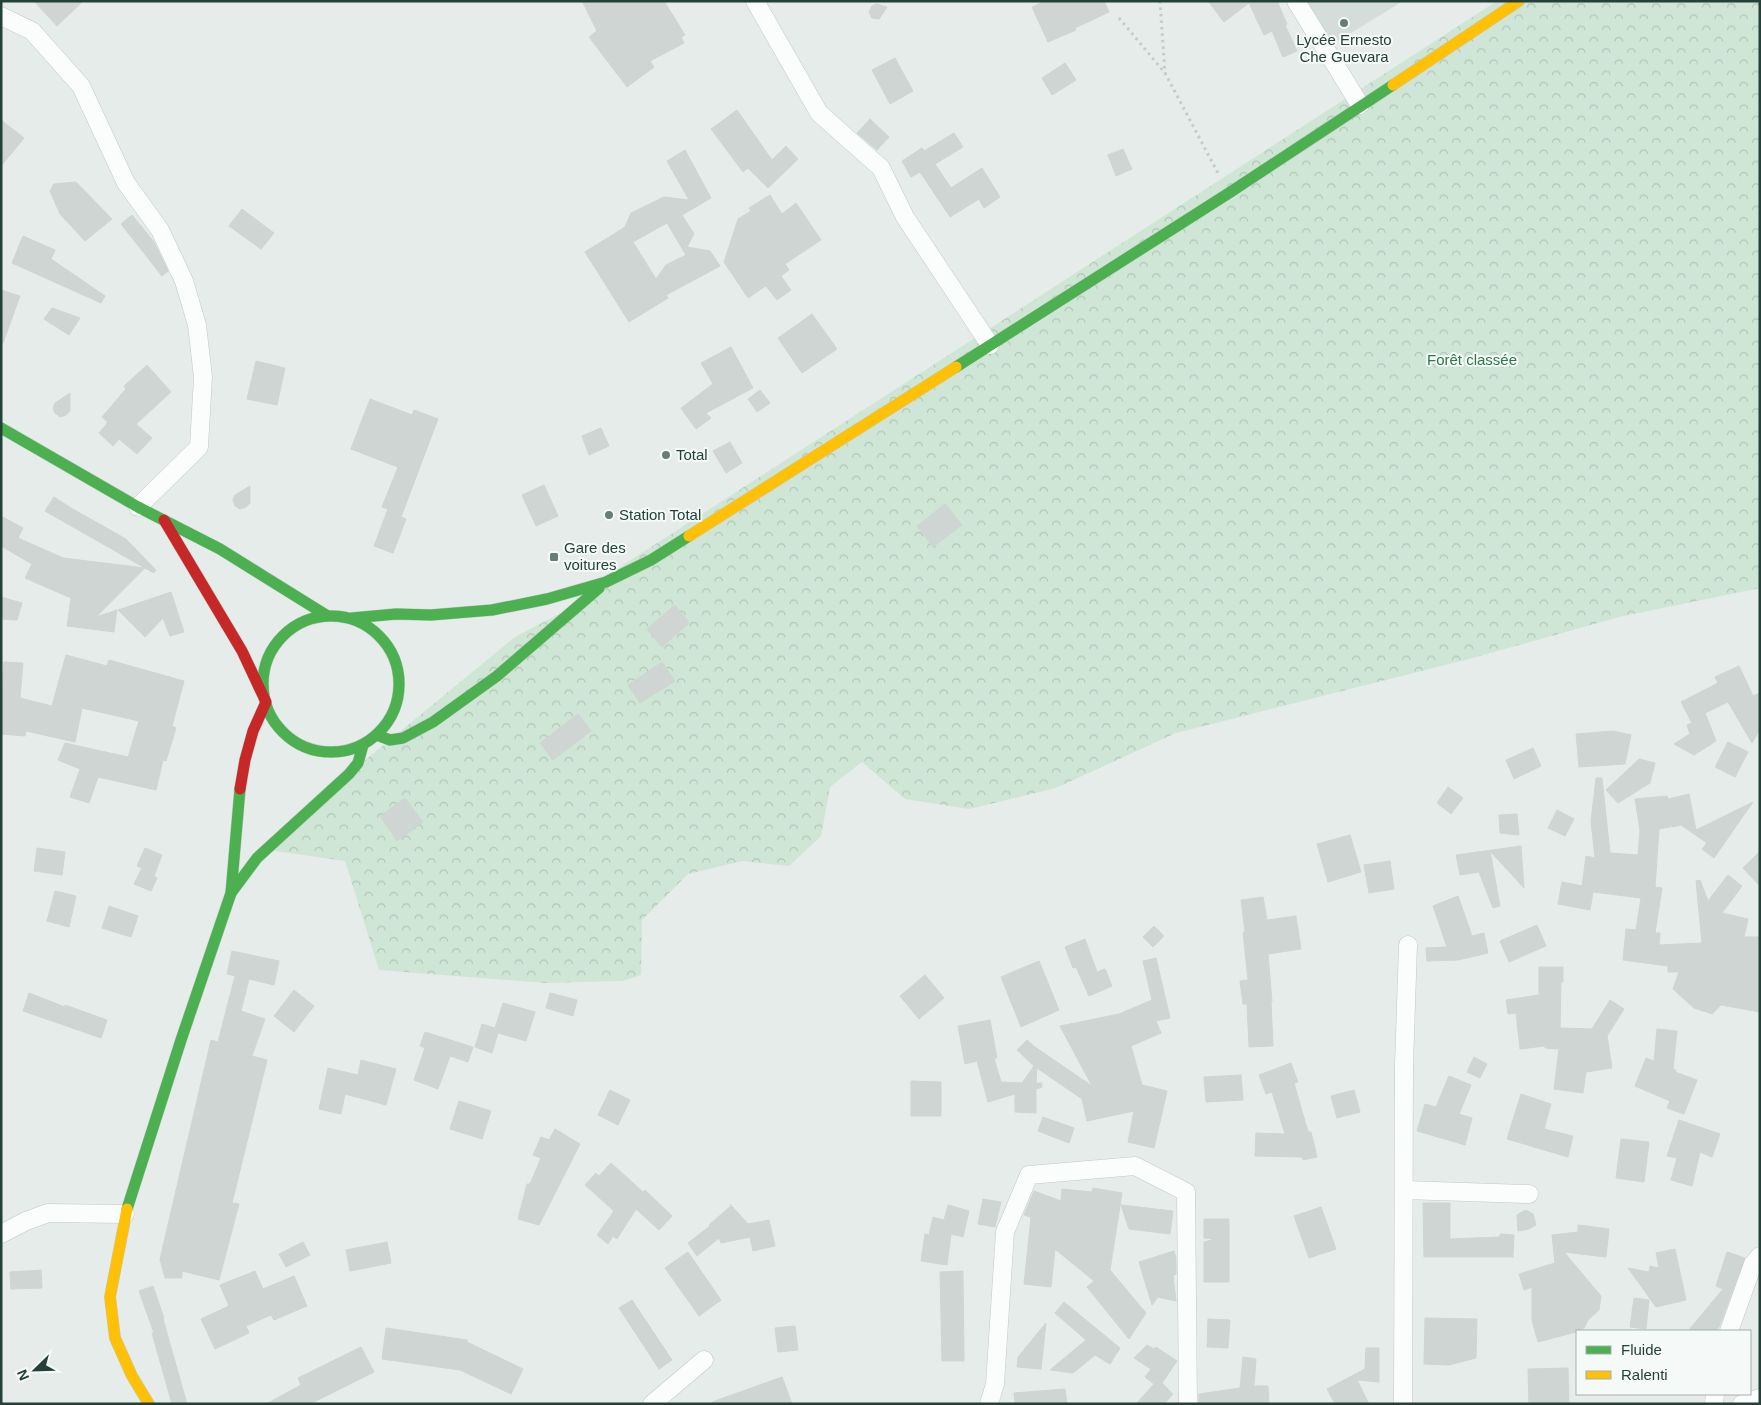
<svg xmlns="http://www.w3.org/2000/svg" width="1761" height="1405" font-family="Helvetica,sans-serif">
<defs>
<pattern id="forest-crowns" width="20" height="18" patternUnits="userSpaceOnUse" patternTransform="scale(1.25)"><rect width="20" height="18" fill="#cfe5d6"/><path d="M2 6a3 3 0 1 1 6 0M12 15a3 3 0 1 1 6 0" fill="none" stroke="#b1c6b8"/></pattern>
</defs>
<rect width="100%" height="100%" fill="#e6ece9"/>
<path fill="#d4ddd9" d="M1307,1H1403L1333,44Z"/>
<path fill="url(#forest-crowns)" d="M1497,1H1760V588L1619,617L1473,658L1176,733L1056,788L969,809L905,799L862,762L830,787L821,836L789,866L742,861L688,874L642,920L641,975L623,981L545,983L379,970L345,861L261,849L301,813L515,637L593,596L620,567Z"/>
<g fill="#ced5d2" stroke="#cfd5d2" fill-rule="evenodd">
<path d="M34,1H83L57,26Z"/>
<path d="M582,1H664L685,35L681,37L684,43L650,61L654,67L627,87L589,37L597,31Z"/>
<path d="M1045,1H1104L1109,12L1075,28L1076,30L1048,42L1032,7Z"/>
<path d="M1208,1H1277L1287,24L1285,25L1297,51L1283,57L1272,31L1264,35L1249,3L1224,22Z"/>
<path d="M876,4L887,7L879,19L872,18L869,12L872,6Z"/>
<path d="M895,58L913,91L890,104L872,70Z"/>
<path d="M1065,63L1076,80L1052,95L1042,78Z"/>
<path d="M737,110L772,160L786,146L798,159L768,188L748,168L743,172L711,129Z"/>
<path d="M870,119L889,137L877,150L857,133Z"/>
<path d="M1,120L24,138L1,166Z"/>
<path d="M954,133L963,147L935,164L951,188L982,168L1000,197L984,208L979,199L950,217L920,172L911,177L902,161L922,148L924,151Z"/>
<path d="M1123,149L1132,169L1116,176L1108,155Z"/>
<path d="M685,150L711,198L682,215L694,234L687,247L710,251L720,266L666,295L668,298L629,322L585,252L625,227L631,213L664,197L689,200L667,161ZM667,223L686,255L666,265L656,279L633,242Z"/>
<path d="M76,182L112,219L85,241L60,214L50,191L54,184Z"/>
<path d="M770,195L782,214L796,203L821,240L785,264L789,270L781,276L791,290L777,300L766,286L748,298L724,262L738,219L751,211L749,208Z"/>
<path d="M242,209L274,233L261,249L229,226Z"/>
<path d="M132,215L154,242L168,271L162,276L121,224Z"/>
<path d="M23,236L55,250L51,259L105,296L101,303L12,263Z"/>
<path d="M1,290L20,296L3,343H1Z"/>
<path d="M52,308L80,318L69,335L44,319Z"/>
<path d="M812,314L837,349L802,373L778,338Z"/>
<path d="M731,347L753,388L706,413L711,418L696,429L681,408L713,384L701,363Z"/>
<path d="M256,361L285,368L277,405L247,399Z"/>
<path d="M147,365L171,392L136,424L152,438L137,454L119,439L113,446L99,433L108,422L102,417L126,389L124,386Z"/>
<path d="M760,390L770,403L757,412L748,399Z"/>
<path d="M70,393V411L66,415L60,417L55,413L53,408L55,403Z"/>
<path d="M370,399L412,415L414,410L438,419L401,517L406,519L393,553L374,546L388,509L382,507L398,467L351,449Z"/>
<path d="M601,428L609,446L589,455L582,436Z"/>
<path d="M730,442L742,463L726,473L713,451Z"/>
<path d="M544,485L558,516L536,526L522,495Z"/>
<path d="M250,486V503L246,507L240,509L235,506L233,500L235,495Z"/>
<path d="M54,497L71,508L126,539L156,570L154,573L145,568L96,617L117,610L114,632L67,626L71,598L25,578L32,564L1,546V516L23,528L18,538L63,558L145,568L45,511Z"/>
<path d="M945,504L962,525L933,547L917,526Z"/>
<path d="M171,592L184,632L170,636L163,618L145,637L118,610Z"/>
<path d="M1,597L22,603L17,620L1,619Z"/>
<path d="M675,605L689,623L662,647L647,629Z"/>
<path d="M66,655L107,666L109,660L184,681L172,726L176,728L166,761L163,760L156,790L98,777L89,803L70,797L80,769L58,760L65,743L128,757L139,721L82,708L75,742L26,731L25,736L1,734V697L4,662L23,663L20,698L52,706Z"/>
<path d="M662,662L675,681L640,703L628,685Z"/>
<path d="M1739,666L1753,696L1760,693V729L1752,743L1728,702L1705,713L1716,741L1694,755L1674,744L1690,734L1687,725L1692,723L1681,702L1718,683L1715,677Z"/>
<path d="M578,714L591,731L553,760L540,743Z"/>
<path d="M1613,731L1631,735L1625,764L1579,767L1576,734Z"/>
<path d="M1728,742L1748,752L1735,777L1715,767Z"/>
<path d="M1533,748L1541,766L1514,779L1506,760Z"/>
<path d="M1639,759L1655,763L1650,783L1618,803L1606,790Z"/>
<path d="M1596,778H1602L1610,853L1638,855L1640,830L1635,799L1667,796L1668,799L1689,794L1696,830L1753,802L1714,858L1702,849L1707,843L1681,825L1672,827L1670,825V827L1659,829L1655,887L1662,888L1655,933H1660L1659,945L1702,943L1696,881L1700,880L1708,901L1728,875L1742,886L1722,913L1748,919L1744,937H1760V1012L1721,1005L1712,1014L1694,1008L1673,989L1679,972H1668V966L1623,960L1626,929L1636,930L1641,898L1593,892L1590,910L1558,904L1562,882L1582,886L1586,856L1595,858L1591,821Z"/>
<path d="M1448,787L1463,798L1451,814L1437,803Z"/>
<path d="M405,798L423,822L397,841L380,816Z"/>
<path d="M1557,810L1574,819L1565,836L1548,828Z"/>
<path d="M1517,814L1519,835L1500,833L1499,815Z"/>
<path d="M1350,835L1361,872L1328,882L1317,844Z"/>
<path d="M1521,846L1524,888L1490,851L1500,906L1493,908L1479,872L1460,875L1456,855Z"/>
<path d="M37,848L65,852L62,875L34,871Z"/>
<path d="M145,848L162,855L154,876L157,878L151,891L134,884L142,868L137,866Z"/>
<path d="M1760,851V886L1743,868Z"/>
<path d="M1390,861L1394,889L1369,893L1364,865Z"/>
<path d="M55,891L76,896L69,927L47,921Z"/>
<path d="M1458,896L1472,936L1484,933L1488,953L1458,960L1427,961L1426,948L1447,947L1433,906Z"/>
<path d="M1263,897L1267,920L1296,916L1301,949L1268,954L1272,1002H1271L1273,1046L1249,1047L1247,1004H1243L1240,981L1248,980L1243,932H1245L1241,900Z"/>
<path d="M109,906L138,916L131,937L102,928Z"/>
<path d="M1537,925L1546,946L1509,962L1500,941Z"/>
<path d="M1154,926L1164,936L1153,947L1143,937Z"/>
<path d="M1085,939L1097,972L1105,969L1112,986L1089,996L1076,967L1073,968L1065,947Z"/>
<path d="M232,951L279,961L274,985L249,979L241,1011L265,1019L252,1056L267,1060L232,1203L239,1204L219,1280L182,1271V1278H165L160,1259L211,1040L218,1042L235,976L227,974Z"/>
<path d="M1156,958L1170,1018L1156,1021L1161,1033L1131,1046L1142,1085L1167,1091L1154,1148L1128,1142L1134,1111L1087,1121L1082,1099L1037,1068L1036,1083H1042V1087L1036,1089V1113L1015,1112V1094L988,1102L977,1061L965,1064L958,1026L990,1020L997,1058H994L1001,1082L1022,1083L1034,1066L1017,1050L1027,1040L1035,1047L1092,1086L1060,1026L1119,1014L1152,1000L1143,961Z"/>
<path d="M1039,961L1059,1010L1021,1027L1001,977Z"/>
<path d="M1539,967H1563V982H1561L1560,1028L1592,1029L1610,1000L1624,1009L1607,1036L1612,1068L1586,1072L1583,1093L1554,1089L1559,1049L1545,1048V1046L1520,1049L1516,1013L1508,1014L1506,1000L1539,995Z"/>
<path d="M925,975L944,998L919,1019L900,996Z"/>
<path d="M294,990L314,1006L294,1032L274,1016Z"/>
<path d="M29,993L65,1007V1005L107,1020L101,1038L23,1011Z"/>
<path d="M550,993L577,1000L573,1016L546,1008Z"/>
<path d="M503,1003L535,1012L526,1041L498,1033L492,1053L475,1047L482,1024L495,1028Z"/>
<path d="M1657,1029L1677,1031L1673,1069L1676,1070L1675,1072L1697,1080L1684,1114L1667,1108L1670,1101L1635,1086L1646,1058L1654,1061Z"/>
<path d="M425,1032L473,1047L468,1062L450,1056L438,1089L414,1080L425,1048L420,1046Z"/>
<path d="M1474,1057L1487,1064L1480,1078L1467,1072Z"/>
<path d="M361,1060L396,1069L386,1105L345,1094L341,1114L319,1109L328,1068L358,1075Z"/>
<path d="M1291,1063L1298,1082L1294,1083L1308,1132H1311L1317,1157L1303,1160L1302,1157L1255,1156L1256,1133L1285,1134L1272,1092L1266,1094L1259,1075Z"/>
<path d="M1241,1075L1243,1100L1206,1102L1204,1077Z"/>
<path d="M1449,1076L1471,1085L1459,1114L1472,1118L1465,1145L1417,1131L1425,1104L1436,1107Z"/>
<path d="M911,1081L941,1082V1116H911Z"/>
<path d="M610,1090L630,1100L618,1125L598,1115Z"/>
<path d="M1354,1090L1360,1112L1337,1118L1331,1096Z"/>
<path d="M1521,1094L1551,1104L1544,1129L1573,1136L1568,1157L1507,1139Z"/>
<path d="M459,1101L491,1111L482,1139L450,1129Z"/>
<path d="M1043,1117L1074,1128L1069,1143L1038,1131Z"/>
<path d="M1679,1120L1720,1134L1712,1157L1700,1152L1692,1186L1671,1180L1677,1158L1667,1156Z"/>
<path d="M555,1129L580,1144L539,1225L518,1219L527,1184H530L541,1158L533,1155L541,1137L549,1140Z"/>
<path d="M1621,1139L1649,1142L1644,1182L1616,1178Z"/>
<path d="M611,1163L643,1192L645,1190L672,1216L659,1230L636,1209L617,1239L613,1236L608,1244L597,1235L614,1211L585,1185L596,1173L599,1176Z"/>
<path d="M1093,1188L1122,1193L1110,1270L1146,1313L1129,1339L1087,1287L1094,1281L1055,1249L1051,1287L1024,1284L1031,1217L1024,1215L1034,1191L1061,1201L1062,1189L1092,1192Z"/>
<path d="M983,1199L1001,1202L995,1227L978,1224Z"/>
<path d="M1423,1203H1450V1239L1500,1237V1234L1514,1235L1513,1257H1424Z"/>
<path d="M730,1204L748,1224L769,1220L775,1246L753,1251L750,1237L721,1243L719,1238L697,1256L688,1243L710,1226L709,1225L731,1206Z"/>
<path d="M948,1205L969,1211L963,1237L951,1234L947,1265L921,1261L925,1234L929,1235L933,1217L944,1220Z"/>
<path d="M1121,1205L1173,1211L1170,1234L1129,1229Z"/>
<path d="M1321,1207L1336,1249L1309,1258L1294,1216Z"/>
<path d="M1526,1210L1533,1214L1536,1225L1529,1229L1518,1231L1517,1215L1520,1213Z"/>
<path d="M1204,1219H1229V1282H1204V1242L1215,1239L1204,1238Z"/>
<path d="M1578,1225L1609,1229L1606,1257L1564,1252L1601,1296L1599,1310L1588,1320L1584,1328L1576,1332L1538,1342L1532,1320V1287L1524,1290L1519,1274L1555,1263L1552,1235L1578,1232Z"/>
<path d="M303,1242L310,1255L286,1267L279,1254Z"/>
<path d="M387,1242L391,1263L350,1271L346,1250Z"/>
<path d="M1675,1249L1686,1300L1656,1307L1628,1268L1649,1272L1650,1266L1659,1268L1656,1253Z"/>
<path d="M1174,1251L1176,1258V1274L1173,1276L1176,1301L1158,1297L1152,1305L1139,1262Z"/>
<path d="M688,1252L721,1300L699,1316L665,1268Z"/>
<path d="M1727,1252L1745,1258L1719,1327L1716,1331H1688L1723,1289L1716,1286Z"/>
<path d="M41,1270L42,1288L11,1289L10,1272Z"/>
<path d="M255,1271L263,1289L294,1276L307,1306L274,1320L271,1315L246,1326L249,1333L215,1349L201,1319L229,1306L220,1285Z"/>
<path d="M963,1271L964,1361H942L940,1272Z"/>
<path d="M153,1286L164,1318L163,1319L187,1404H172L152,1333H154L139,1291Z"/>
<path d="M1634,1298L1649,1300L1646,1329L1630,1327Z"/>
<path d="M632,1300L672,1360L659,1369L619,1308Z"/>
<path d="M1064,1302L1120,1348L1110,1364L1095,1355L1073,1373L1050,1370L1086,1340L1055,1313Z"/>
<path d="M1425,1318L1477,1319L1476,1358L1449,1365L1424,1364Z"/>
<path d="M1208,1319L1230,1320L1228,1348L1207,1347Z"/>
<path d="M1046,1323L1041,1369L1017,1367L1018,1357Z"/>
<path d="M795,1326L798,1350L778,1352L775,1328Z"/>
<path d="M386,1328L467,1340V1342L523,1369L511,1394L460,1370L382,1359Z"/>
<path d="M1147,1345L1154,1349L1156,1347L1177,1361L1162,1383L1173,1394L1164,1404H1136L1154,1384L1145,1377L1151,1369L1134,1358Z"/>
<path d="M361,1347L374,1372L310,1404H266L301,1385L298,1378Z"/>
<path d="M1366,1348H1379V1382L1357,1380L1369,1404H1335L1327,1389L1365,1369Z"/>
<path d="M1243,1357L1256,1359L1254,1386H1268L1269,1404H1199V1394L1240,1388Z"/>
<path d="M1568,1368L1569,1404H1529L1528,1369Z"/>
<path d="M782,1377L792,1404H713L712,1402Z"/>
<path d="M1065,1389L1067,1404H1015L1014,1393Z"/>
</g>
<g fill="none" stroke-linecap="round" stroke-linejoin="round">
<g stroke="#c3c9c6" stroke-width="19">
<g id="street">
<path d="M755,1L819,113L881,168L905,217L990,345"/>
<path d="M1296,1L1360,105"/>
<path d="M1,16L32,31L81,86L126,183L160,230L184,281L197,325L203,377L199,447L138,507"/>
<path d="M1404,1190L1529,1194"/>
<path d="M1,1234L26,1221L48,1213L125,1214"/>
<path d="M1729,1331L1753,1264L1760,1256"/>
<path d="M652,1404L704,1360"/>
<path d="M989,1404L995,1384L1005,1232L1029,1175L1135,1166L1186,1192L1188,1404"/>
<path d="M1403,1404L1404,1065L1408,945"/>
<path d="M1714,1404L1715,1394"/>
<path d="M1742,1404L1760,1398"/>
</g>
</g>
<g stroke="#c2cbc8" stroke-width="12">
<g id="fast">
<path d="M956,367L1229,193L1393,85"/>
<path d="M1,428L138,507L220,549L326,615"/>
<circle cx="331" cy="684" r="68"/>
<path d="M352,618L396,614L431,615L492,610L547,599L606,582L651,560L689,536"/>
<path d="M377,735L390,740L403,738L433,722L497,676L599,588"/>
<path d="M231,893L257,858L349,774L358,763L363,745"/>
<path d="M127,1209L181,1040L231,893L240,789"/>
</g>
</g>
<g stroke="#c2cbc8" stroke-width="12">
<g id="slow">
<path d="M1393,85L1519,1"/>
<path d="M689,536L956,367"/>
<path d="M127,1209L110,1297L115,1338L132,1376L149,1404"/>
</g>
</g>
<g stroke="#c2cbc8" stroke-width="12">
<path id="jam" d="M164,520L242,651L266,702L253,731L245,760L240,789"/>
</g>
<g stroke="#c2ccc8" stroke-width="3" stroke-dasharray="2.5 4" stroke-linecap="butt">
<path d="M1160,1L1165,73"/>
<path d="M1119,18L1165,73L1219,175"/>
</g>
<use href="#street" stroke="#fbfcfc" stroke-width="18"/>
<use href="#fast" stroke="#4caf50" stroke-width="11"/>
<use href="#slow" stroke="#ffc107" stroke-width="11"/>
<use href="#jam" stroke="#c62828" stroke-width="11"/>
</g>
<g fill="#677d76" stroke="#f5faf8" stroke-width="2">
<circle cx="1344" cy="23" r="5"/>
<circle cx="666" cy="455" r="5"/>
<circle cx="609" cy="515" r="5"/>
<rect x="549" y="552" width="10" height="10" rx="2.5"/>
</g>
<g text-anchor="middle" stroke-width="4" stroke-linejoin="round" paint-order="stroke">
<g font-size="15" fill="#234138" stroke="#f5faf8" text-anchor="start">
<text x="1344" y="45" text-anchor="middle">Lycée Ernesto<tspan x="1344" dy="17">Che Guevara</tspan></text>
<text x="676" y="460">Total</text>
<text x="619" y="520">Station Total</text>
<text x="564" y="553">Gare des<tspan x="564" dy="17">voitures</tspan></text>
</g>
<g font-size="15" fill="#2b7948" stroke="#f5faf8">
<text x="1472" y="365">Forêt classée</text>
</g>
</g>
<rect width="1761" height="1405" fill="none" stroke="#234138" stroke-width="5"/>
<rect x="1576" y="1330" width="175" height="65" fill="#f5faf8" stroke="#a1b0ab"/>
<rect x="1586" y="1346" width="25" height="8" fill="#4caf50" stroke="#a1b0ab"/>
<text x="1621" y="1355" font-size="15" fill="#234138">Fluide</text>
<rect x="1586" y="1371" width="25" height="8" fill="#ffc107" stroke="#a1b0ab"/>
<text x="1621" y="1380" font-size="15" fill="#234138">Ralenti</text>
<g transform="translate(35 1370) rotate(247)" stroke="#f5faf8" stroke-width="4" paint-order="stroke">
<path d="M0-4L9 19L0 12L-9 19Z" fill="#234138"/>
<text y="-8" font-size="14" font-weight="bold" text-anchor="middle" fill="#234138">N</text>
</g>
</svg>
